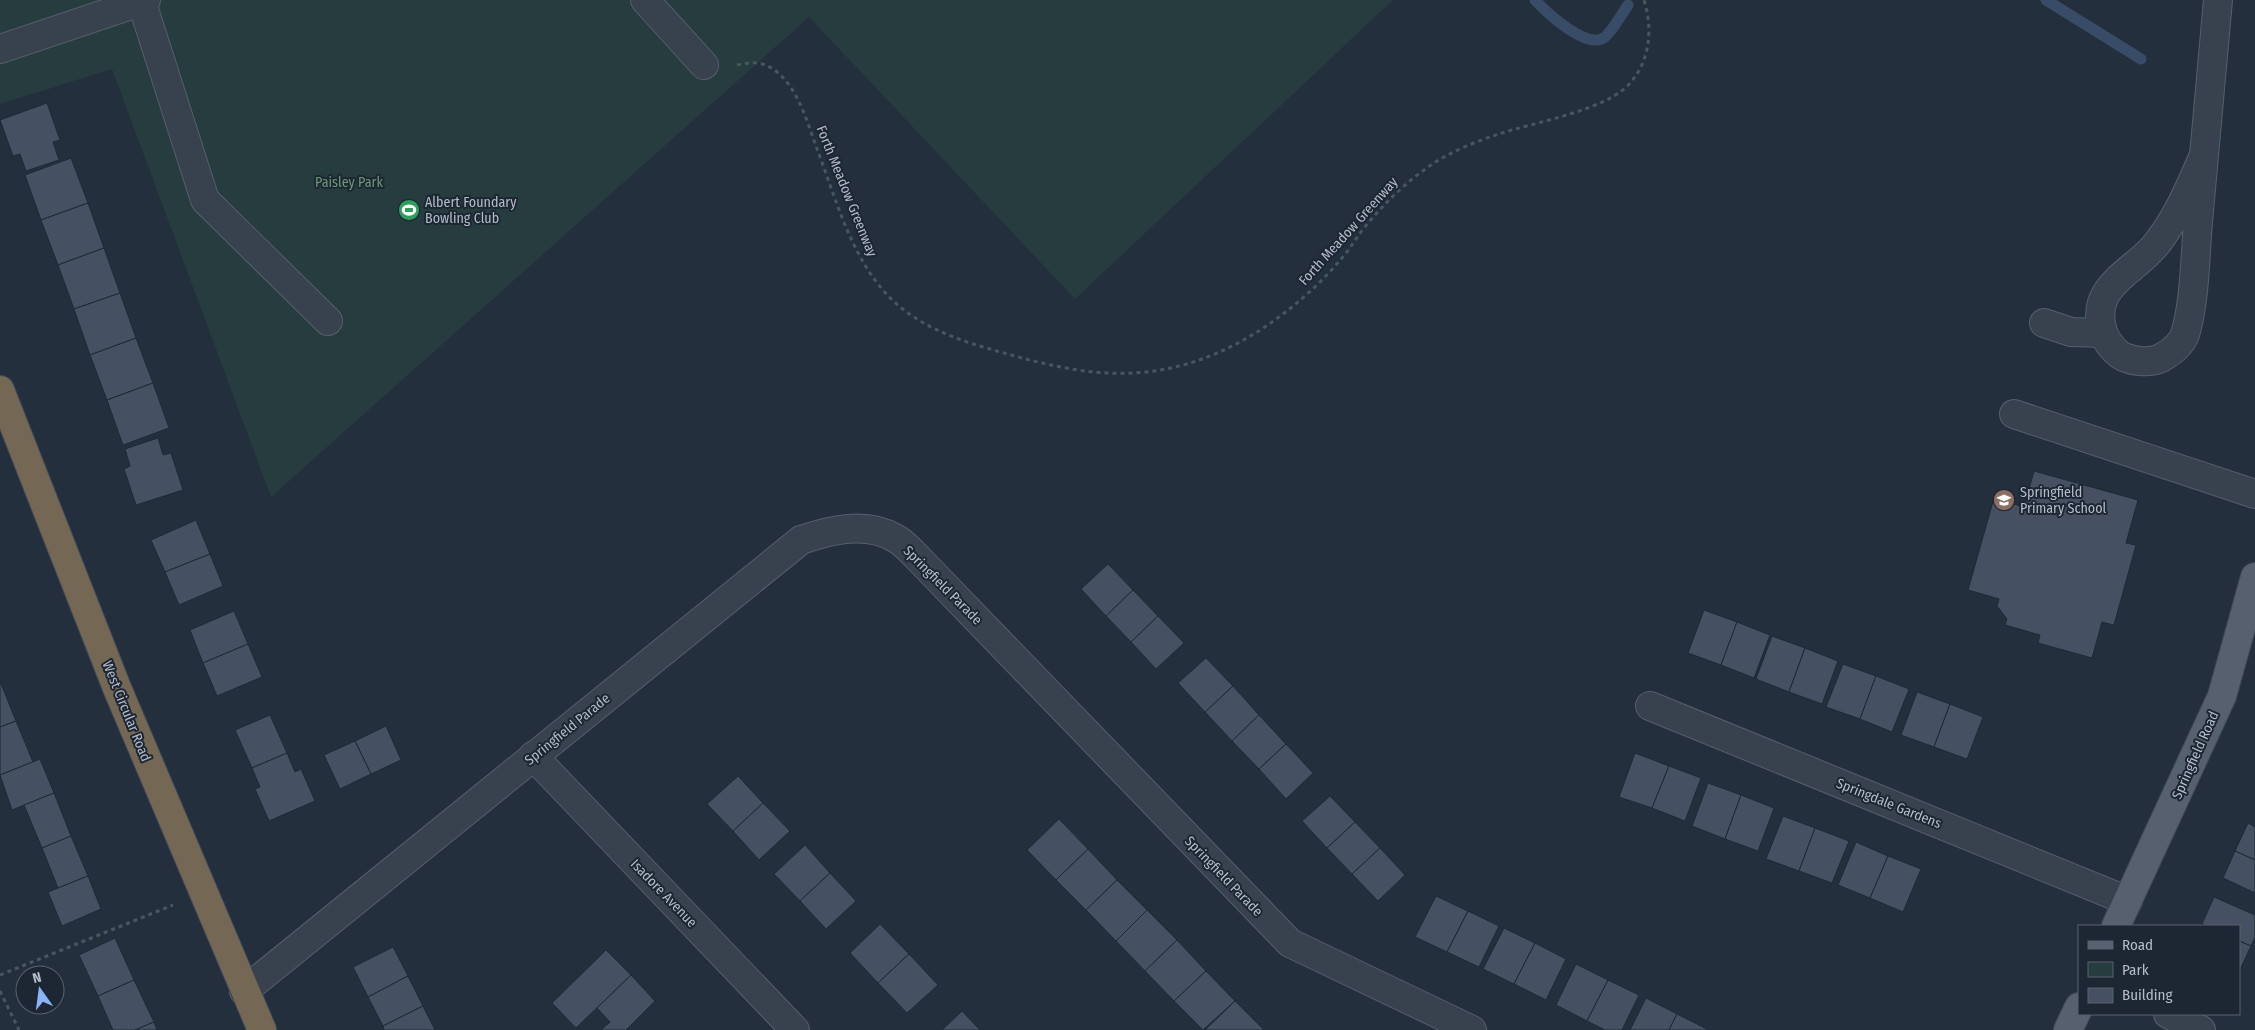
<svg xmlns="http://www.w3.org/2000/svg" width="2255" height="1030" font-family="'Fira Sans Condensed',sans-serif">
<rect width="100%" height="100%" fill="#242f3e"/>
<path fill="#263c3f" d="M0,0H1393L1075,299L809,17L271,497L112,69L0,104Z"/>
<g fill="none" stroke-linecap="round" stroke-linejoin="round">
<g stroke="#394c67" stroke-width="11">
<path d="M1535,0C1547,13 1588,51 1605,37C1614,29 1621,15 1628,5"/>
<path d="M2046,0L2141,59"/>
</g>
</g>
<g fill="#455162" stroke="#1f2835">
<path d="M47,103L60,140L53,142L59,160L26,171L20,154L13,156L0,120Z"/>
<path d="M71,158L88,203L41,220L25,175Z"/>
<path d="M88,203L104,248L58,265L41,220Z"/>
<path d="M104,248L120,293L74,309L58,265Z"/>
<path d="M120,293L136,338L90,355L74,309Z"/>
<path d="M136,338L153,383L107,400L90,355Z"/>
<path d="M153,383L169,428L123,445L107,400Z"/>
<path d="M158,438L163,455L171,453L183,490L136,505L124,469L130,466L125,449Z"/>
<path d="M2034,471L2138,500L2126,543L2136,545L2114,625L2102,622L2092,658L2038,643L2040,635L2005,625L2007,619L1997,606L1999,599L1968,590L1994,498L2024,507Z"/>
<path d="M196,520L210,554L165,572L151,540Z"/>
<path d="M210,554L223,586L179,605L165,572Z"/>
<path d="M1108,564L1133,590L1106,616L1081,589Z"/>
<path d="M1133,590L1158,616L1131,642L1106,616Z"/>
<path d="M1704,610L1737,622L1721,665L1688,653Z"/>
<path d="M234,611L248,644L203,663L190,630Z"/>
<path d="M1158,616L1184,643L1156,669L1131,642Z"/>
<path d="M1737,622L1770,635L1754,678L1721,665Z"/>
<path d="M1772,636L1805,648L1789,692L1756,679Z"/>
<path d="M248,644L262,677L217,696L203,663Z"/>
<path d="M1805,648L1838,661L1822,704L1789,692Z"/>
<path d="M1206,658L1233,686L1205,712L1178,683Z"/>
<path d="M1843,664L1876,676L1860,719L1826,707Z"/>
<path d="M1876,676L1909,689L1892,732L1860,719Z"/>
<path d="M0,681L16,721L0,727Z"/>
<path d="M1233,686L1259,715L1232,741L1205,712Z"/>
<path d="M1917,692L1950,704L1934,747L1901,735Z"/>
<path d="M1950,704L1983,717L1967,759L1934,747Z"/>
<path d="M270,715L287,753L252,768L235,730Z"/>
<path d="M1259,715L1286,744L1259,769L1232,741Z"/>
<path d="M16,721L33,762L0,775V727Z"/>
<path d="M386,726L401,760L371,774L355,741Z"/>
<path d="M355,741L371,774L340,789L324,755Z"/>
<path d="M1286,744L1313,773L1286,799L1259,769Z"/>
<path d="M287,753L295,772L301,769L315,801L269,821L255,789L260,787L252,768Z"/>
<path d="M1635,753L1669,766L1652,808L1619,797Z"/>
<path d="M40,759L54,793L12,810L0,775Z"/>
<path d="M1669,766L1701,778L1685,821L1652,808Z"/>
<path d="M738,776L763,803L733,831L707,804Z"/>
<path d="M1708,783L1741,795L1725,839L1692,826Z"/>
<path d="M54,793L71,836L42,848L24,805Z"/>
<path d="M1741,795L1774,808L1758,851L1725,839Z"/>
<path d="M1330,796L1355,822L1327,848L1302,821Z"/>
<path d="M763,803L790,831L759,860L733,831Z"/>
<path d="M1783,816L1815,828L1799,871L1766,859Z"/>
<path d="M1059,819L1088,849L1056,880L1027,850Z"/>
<path d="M1355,822L1380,848L1352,874L1327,848Z"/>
<path d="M2248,823L2255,827V860L2235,851Z"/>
<path d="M1815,828L1849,841L1832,883L1799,871Z"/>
<path d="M71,836L88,876L58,888L42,848Z"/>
<path d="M1856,842L1888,856L1870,898L1838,885Z"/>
<path d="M805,845L830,873L800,901L774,874Z"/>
<path d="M1380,848L1405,875L1378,901L1352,874Z"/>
<path d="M1088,849L1117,880L1086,910L1056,880Z"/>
<path d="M2235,851L2255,860V893L2223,878Z"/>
<path d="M1888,856L1921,869L1903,912L1870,898Z"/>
<path d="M830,873L856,901L826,929L800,901Z"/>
<path d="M88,876L101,909L62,926L48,892Z"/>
<path d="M1117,880L1147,910L1116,941L1086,910Z"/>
<path d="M1436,896L1468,911L1447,952L1415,937Z"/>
<path d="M2214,897L2255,915V937L2251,946L2239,941V926H2207L2202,924Z"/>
<path d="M1147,910L1177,940L1145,971L1116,941Z"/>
<path d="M1468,911L1499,926L1479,967L1447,952Z"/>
<path d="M880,924L909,954L878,983L850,953Z"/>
<path d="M1504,928L1535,943L1514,984L1483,969Z"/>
<path d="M115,938L134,980L98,996L79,955Z"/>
<path d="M1177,940L1206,971L1174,1001L1145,971Z"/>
<path d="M2239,941L2251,946L2239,972Z"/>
<path d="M1535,943L1566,959L1546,1000L1514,984Z"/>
<path d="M393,947L408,976L368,997L353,967Z"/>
<path d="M606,950L631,975L576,1028L552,1003Z"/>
<path d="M909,954L938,985L907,1013L878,983Z"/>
<path d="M1576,964L1608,980L1587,1021L1556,1005Z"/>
<path d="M1206,971L1235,1001L1203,1030L1174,1001Z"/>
<path d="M631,975L655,1001L626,1030H601L610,1022L597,1008Z"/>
<path d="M408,976L423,1006L383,1026L368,997Z"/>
<path d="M134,980L154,1022L135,1030H113L98,996Z"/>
<path d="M1608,980L1639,995L1622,1030H1605L1587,1021Z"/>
<path d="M1646,998L1677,1014L1669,1030H1630Z"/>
<path d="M1235,1001L1264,1030H1205Z"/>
<path d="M423,1006L435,1030H384L383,1026Z"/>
<path d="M962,1011L980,1030H942Z"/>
<path d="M1677,1014L1709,1030H1669Z"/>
<path d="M154,1022L157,1030H135Z"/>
</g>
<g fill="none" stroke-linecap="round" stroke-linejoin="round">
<g stroke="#565f6c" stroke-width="30">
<g id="minor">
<path d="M141,0L205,200L328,321"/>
<path d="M645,0L704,65"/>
<path d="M0,49L146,0"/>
<path d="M2204,155C2191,185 2178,216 2158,242C2136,272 2088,285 2103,332C2106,341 2115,353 2124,357C2135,362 2150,363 2161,358C2172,352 2183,344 2186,331C2195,298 2195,257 2198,222C2205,148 2211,74 2218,0"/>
<path d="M2044,323L2071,332L2103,333"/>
<path d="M2014,414L2255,494"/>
<path d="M1650,706L2128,901"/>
<path d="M533,756L795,1030"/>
<path d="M244,991L801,540C830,530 866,521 895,538C903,542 910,550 916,556L1290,943L1472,1030"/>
<path d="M2168,1014L2201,1030"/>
</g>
</g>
<g stroke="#414a57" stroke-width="30">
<g id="major">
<path d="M2116,926L2222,696L2255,577"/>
<path d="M2068,1030L2079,1007"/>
</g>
</g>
<g stroke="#434c59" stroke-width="30">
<path id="highway" d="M0,390L117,688L262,1030"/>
</g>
<g stroke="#44595c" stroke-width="3" stroke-dasharray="4 4" stroke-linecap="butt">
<path d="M737,65C750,62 761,61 773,69C798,86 807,122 817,149C835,196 849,250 882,289C908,320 946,336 983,347C1059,369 1124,387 1202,359C1255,340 1306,301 1342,258C1350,249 1356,238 1364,228C1386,201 1412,176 1442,158C1460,148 1480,140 1499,134C1534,122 1609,110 1631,82C1650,60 1653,28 1644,0"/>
<path d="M0,975L173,905"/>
<path d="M0,991L19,1030"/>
</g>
<use href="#minor" stroke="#38414e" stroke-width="28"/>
<use href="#major" stroke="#56606e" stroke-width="28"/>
<use href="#highway" stroke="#746855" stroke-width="28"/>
</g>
<defs>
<g id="stadium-disc" transform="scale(1.125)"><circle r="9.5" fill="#2e9e5b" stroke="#1d2633"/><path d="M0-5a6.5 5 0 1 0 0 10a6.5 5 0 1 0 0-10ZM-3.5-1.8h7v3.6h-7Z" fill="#fff"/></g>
<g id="school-disc" transform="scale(1.125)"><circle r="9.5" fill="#8d6e63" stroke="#1d2633"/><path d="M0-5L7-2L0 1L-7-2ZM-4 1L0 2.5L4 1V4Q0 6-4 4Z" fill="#fff"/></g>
</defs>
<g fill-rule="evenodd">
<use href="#stadium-disc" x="409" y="210"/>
<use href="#school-disc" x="2004" y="500"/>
</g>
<g text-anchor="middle" stroke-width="4" stroke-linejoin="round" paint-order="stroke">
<g font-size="14" fill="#6b9a76" stroke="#1d2633">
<text x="349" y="187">Paisley Park</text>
</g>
<g font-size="14" fill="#b4bcc9" stroke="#1d2633">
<text transform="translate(847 191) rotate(68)" y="5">Forth Meadow Greenway</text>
<text transform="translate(1348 231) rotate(-48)" y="5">Forth Meadow Greenway</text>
<text transform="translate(943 585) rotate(45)" y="5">Springfield Parade</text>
<text transform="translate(127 711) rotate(68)" y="5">West Circular Road</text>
<text transform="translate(567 729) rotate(-39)" y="5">Springfield Parade</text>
<text transform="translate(2195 755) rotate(-66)" y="5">Springfield Road</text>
<text transform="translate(1889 803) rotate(22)" y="5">Springdale Gardens</text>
<text transform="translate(1224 876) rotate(46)" y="5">Springfield Parade</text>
<text transform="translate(664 893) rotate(46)" y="5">Isadore Avenue</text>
</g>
<g font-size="14" fill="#b4bcc9" stroke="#1d2633" text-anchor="start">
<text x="425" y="207">Albert Foundary<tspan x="425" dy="16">Bowling Club</tspan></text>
<text x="2020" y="497">Springfield<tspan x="2020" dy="16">Primary School</tspan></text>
</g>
</g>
<rect x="2078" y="925" width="162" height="90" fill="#1d2633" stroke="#59626f"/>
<rect x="2088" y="941" width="25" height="8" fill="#56606e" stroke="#59626f"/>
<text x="2122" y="950" font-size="15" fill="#b4bcc9">Road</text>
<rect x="2088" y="962" width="25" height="15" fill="#263c3f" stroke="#59626f"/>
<text x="2122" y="975" font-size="15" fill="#b4bcc9">Park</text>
<rect x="2088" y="988" width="25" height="15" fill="#455162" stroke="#59626f"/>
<text x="2122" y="1000" font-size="15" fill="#b4bcc9">Building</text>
<g transform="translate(40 990) rotate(346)"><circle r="24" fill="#1d2633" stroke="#59626f"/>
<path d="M0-4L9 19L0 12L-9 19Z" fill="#8ab4f8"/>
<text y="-8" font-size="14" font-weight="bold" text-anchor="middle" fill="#b4bcc9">N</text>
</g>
</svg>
